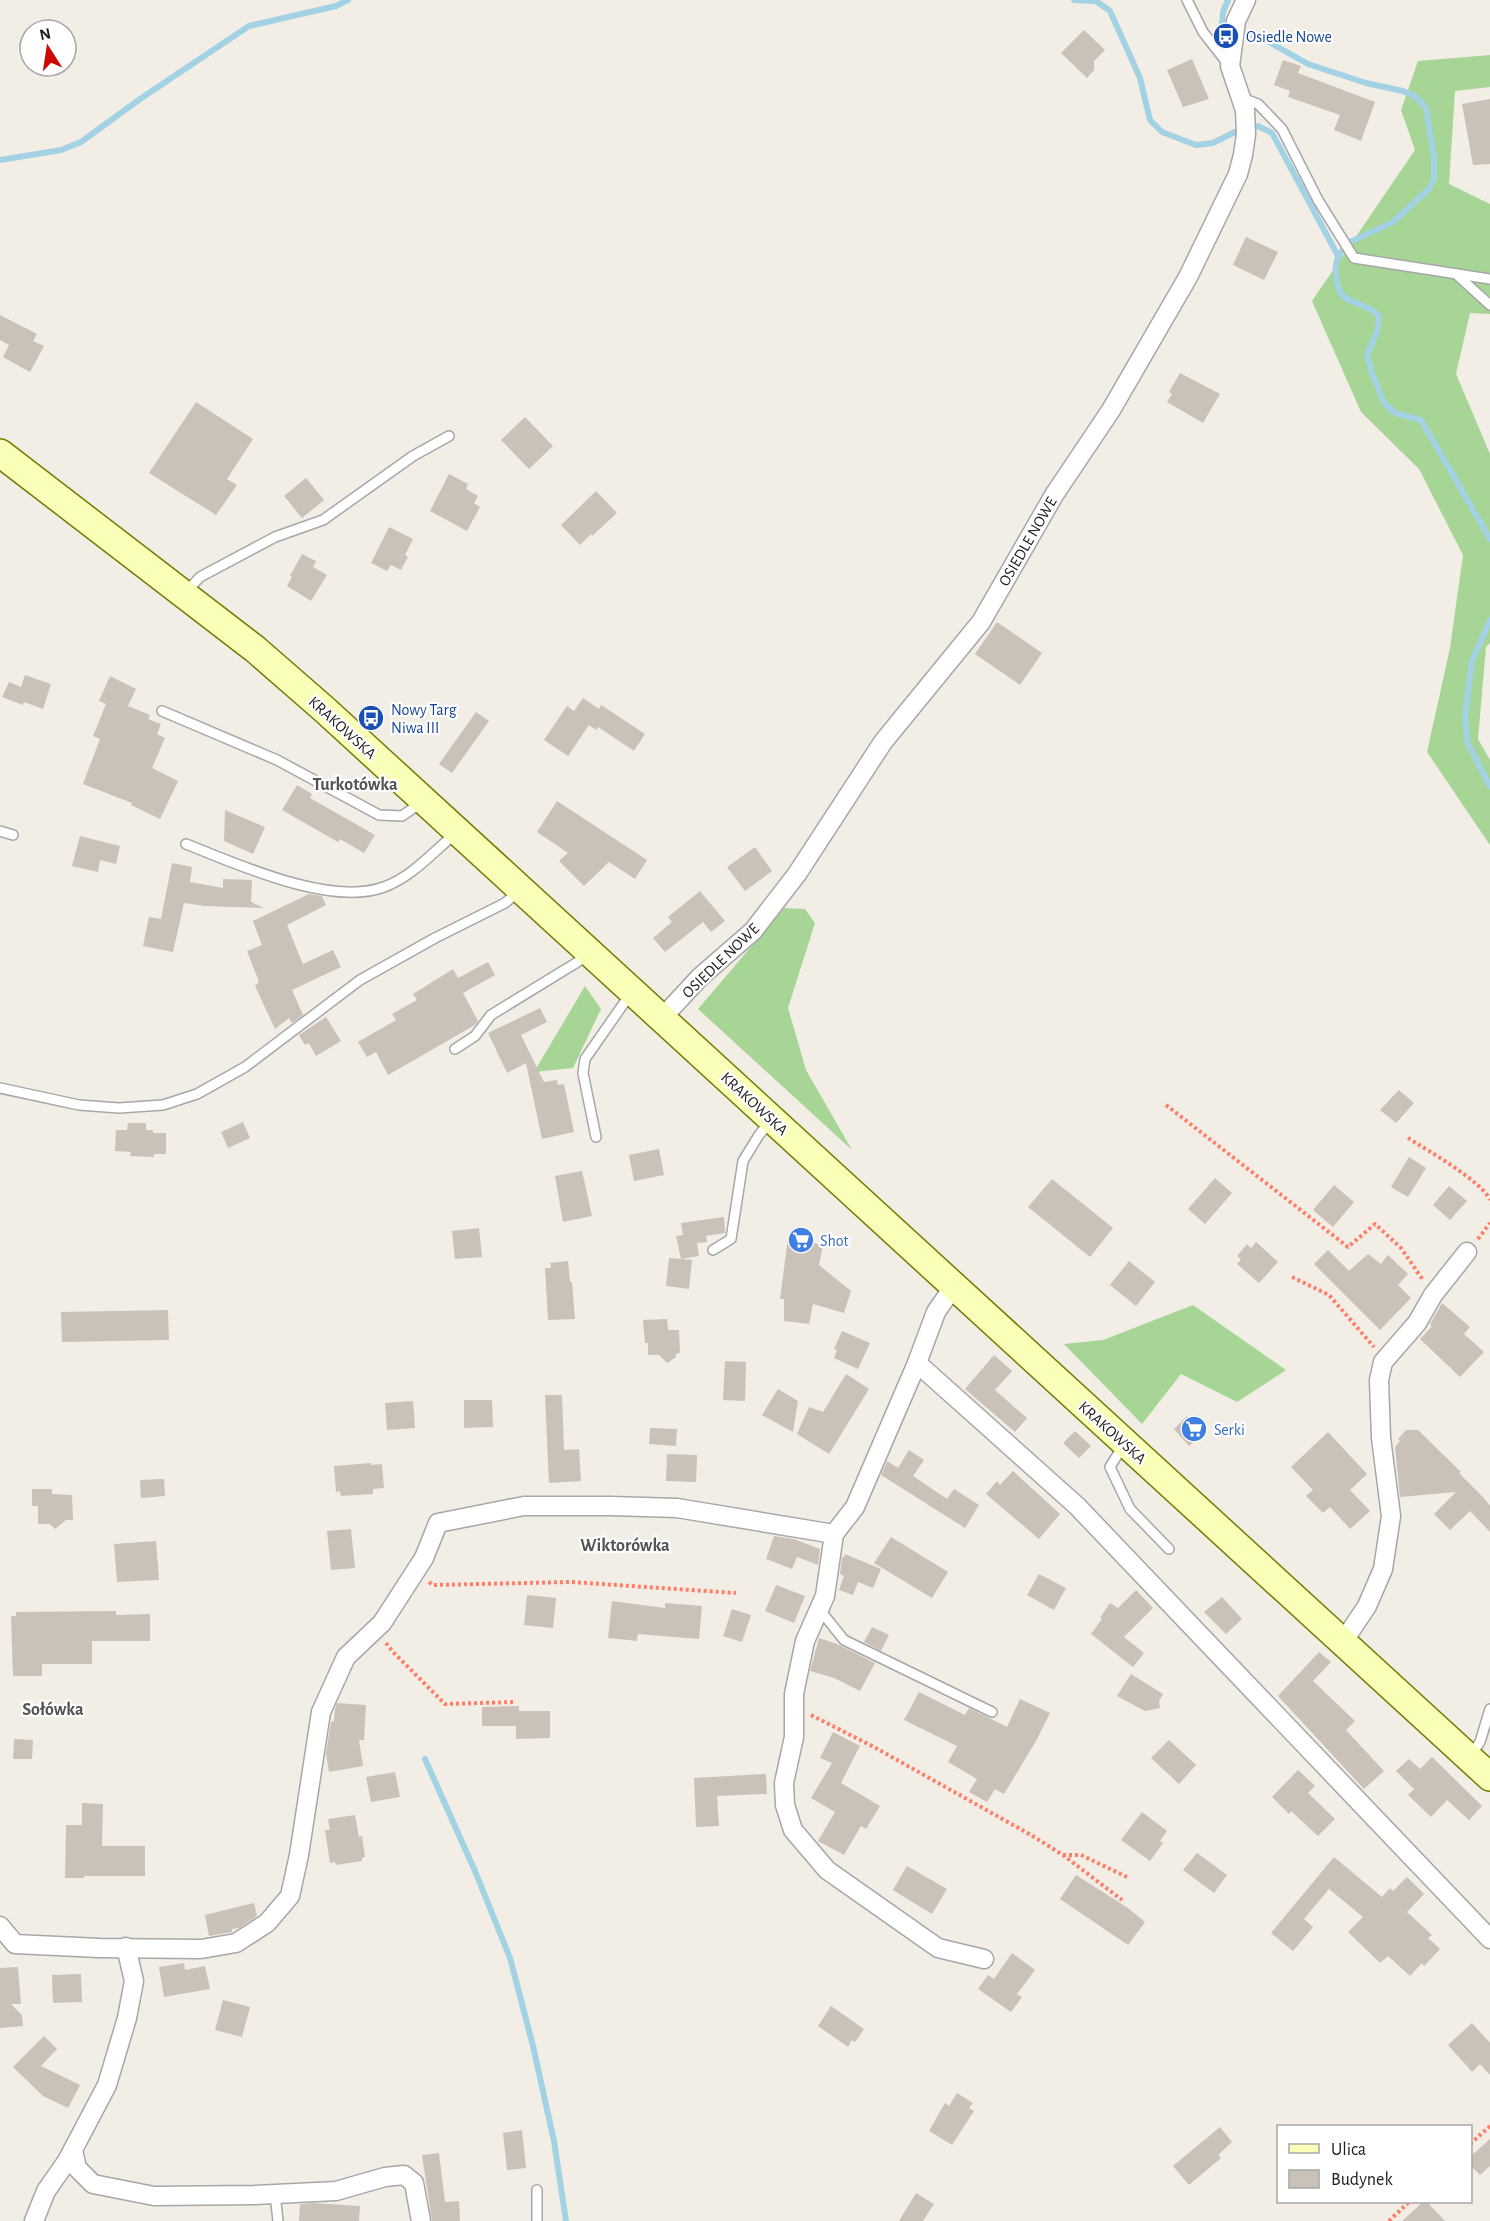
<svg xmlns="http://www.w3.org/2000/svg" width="1490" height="2221" font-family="'Alegreya Sans',sans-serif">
<rect width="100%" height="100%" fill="#f2eee6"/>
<g fill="#a7d596">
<path d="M1490,55V87L1455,91L1449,184L1490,204V314L1470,313L1456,374L1490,454V643L1486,647L1478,739L1490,760V845L1427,752L1450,648L1463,555L1419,469L1361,412L1312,301L1415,150L1401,110L1418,61Z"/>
<path d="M784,908L805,909L815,923L788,1008L806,1070L852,1150L698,1009Z"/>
<path d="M585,986L601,1009L573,1068L534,1072Z"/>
<path d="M1193,1305L1286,1370L1237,1402L1181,1374L1142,1424L1064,1344L1103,1340Z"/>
</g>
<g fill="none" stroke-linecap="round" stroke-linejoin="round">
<g stroke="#a2d2e3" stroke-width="6">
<path d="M1074,0L1096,1L1110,11L1140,78L1150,120L1162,132L1196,145L1213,143L1235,132L1258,126L1272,133L1338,256"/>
<path d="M1224,25L1222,24L1223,12L1228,0"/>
<path d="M1245,34L1260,37L1308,64L1366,83L1403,91L1416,97L1426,108L1434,157V179L1429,189L1393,222L1350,242"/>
<path d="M0,160L61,150L81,142L140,99L249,26L336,6L348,0"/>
<path d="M1342,251C1337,257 1335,264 1336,273C1337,310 1361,297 1379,316L1377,332L1367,355L1372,373L1384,403L1395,413L1421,420L1490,539"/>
<path d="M1490,620L1472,661L1465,715L1467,742L1490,786"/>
<path d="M425,1759L475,1871L510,1958L533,2046L554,2141L566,2221"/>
</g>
</g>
<g fill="#cac1b8">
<path d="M1084,30L1105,50L1094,61V70L1087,78L1061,53Z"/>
<path d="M1192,59L1209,99L1183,107L1167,70Z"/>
<path d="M1283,60L1301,66L1298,73L1375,102L1361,141L1334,130L1340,115L1288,97L1290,91L1274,85Z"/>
<path d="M1490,99V164L1473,165L1462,104Z"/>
<path d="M1246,237L1278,252L1264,280L1233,265Z"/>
<path d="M0,315L37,334L33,341L44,346L30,372L3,357L9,345L0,340Z"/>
<path d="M1180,373L1220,394L1203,423L1167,402L1172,394L1169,392Z"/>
<path d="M196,402L253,439L227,479L237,485L216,515L149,473Z"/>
<path d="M525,417L553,446L529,469L501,440Z"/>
<path d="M449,474L468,484L466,489L478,496L474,503L480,507L467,531L430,511Z"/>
<path d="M306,478L324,500L302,518L284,496Z"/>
<path d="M596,491L617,513L592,536L591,534L580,545L561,525Z"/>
<path d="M389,527L413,539L405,555L408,557L401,570L391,565L387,571L371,563Z"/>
<path d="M302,554L316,561L313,567L327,575L311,601L287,586L292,577L290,576Z"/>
<path d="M997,622L1042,653L1020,685L975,654Z"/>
<path d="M25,675L51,684L43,709L24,702L23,705L2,697L9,682L21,687Z"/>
<path d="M110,676L136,689L128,706L150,715L148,719L161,724L157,734L165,738L152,768L178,781L160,819L131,805L132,803L83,784L100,739L93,736L106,704L99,701Z"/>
<path d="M583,698L599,709L601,705L645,734L634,751L598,727L596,730L589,725L568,756L544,740L567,706L574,711Z"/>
<path d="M476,712L489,721L452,773L439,764Z"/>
<path d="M297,785L312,794L310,798L375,835L364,853L340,839L338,842L282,810Z"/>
<path d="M557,801L647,860L635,879L609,862L584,886L559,861L568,853L537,832Z"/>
<path d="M225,810L265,827L253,854L224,841Z"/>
<path d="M80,836L120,846L116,864L100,860L98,872L72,866Z"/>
<path d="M755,847L772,871L745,891L727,867Z"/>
<path d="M172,863L192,867L190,882L223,888V879L252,880L251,902L264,908L205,906L184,903L173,952L143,946L149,917L161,919Z"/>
<path d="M700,891L725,921L711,932L703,922L665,952L653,938L672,922L668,917Z"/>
<path d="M309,894L322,896L326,905L287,925L297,950L303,964L333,950L341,967L292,990L303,1015L292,1023L289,1018L275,1029L255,986L259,982L247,951L262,945L253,921Z"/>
<path d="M488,962L495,975L463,993L478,1021L475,1025L388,1075L376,1052L367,1057L358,1042L396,1020L392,1014L417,1000L413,994L453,969L458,978Z"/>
<path d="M540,1008L547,1022L521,1035L544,1082L557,1080L558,1085L564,1084L574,1132L542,1139L526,1063L507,1073L488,1033Z"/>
<path d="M326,1017L341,1041L316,1056L309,1043L305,1045L299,1035Z"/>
<path d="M1399,1090L1414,1103L1396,1123L1380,1110Z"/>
<path d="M243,1122L250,1138L228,1148L221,1132Z"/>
<path d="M128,1123H146V1130H153V1133H166V1154H154V1157L130,1156L131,1152L115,1151L116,1130H127Z"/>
<path d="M659,1149L664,1175L634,1181L629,1155Z"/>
<path d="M1409,1157L1426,1168L1408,1197L1391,1187Z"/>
<path d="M582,1171L592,1216L563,1222L555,1176Z"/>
<path d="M1215,1178L1232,1193L1205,1224L1188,1209Z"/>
<path d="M1052,1179L1113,1228L1090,1257L1028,1207Z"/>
<path d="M1334,1185L1354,1202L1333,1227L1313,1210Z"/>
<path d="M1449,1186L1467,1201L1450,1220L1433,1205Z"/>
<path d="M724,1217L725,1233L706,1236L707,1242L697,1243L699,1256L681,1259L692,1260L689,1289L666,1286L669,1258L681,1259L676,1236L683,1235L681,1223Z"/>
<path d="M479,1228L482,1257L455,1259L452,1231Z"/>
<path d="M788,1238L823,1245L819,1265L851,1291L844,1313L813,1304L809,1324L784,1321V1299H780Z"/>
<path d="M1256,1242L1278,1262L1259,1283L1237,1264L1241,1259L1237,1256L1247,1244L1251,1248Z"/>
<path d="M1328,1250L1349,1271L1368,1254L1381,1264L1388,1255L1408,1274L1398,1285L1411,1298L1380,1330L1314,1264Z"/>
<path d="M568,1261L570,1282H572L575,1319L548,1320L545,1268H551L550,1263Z"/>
<path d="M1129,1261L1155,1282L1136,1306L1110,1285Z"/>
<path d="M1442,1303L1470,1327L1464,1334L1484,1352L1460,1377L1420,1339L1432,1326L1430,1324Z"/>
<path d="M168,1310L169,1340L62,1342L61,1312Z"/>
<path d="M667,1319L668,1330H679L680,1353L676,1354V1357L667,1363L659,1355H648V1343H645L643,1320Z"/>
<path d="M842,1331L870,1343L858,1369L834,1358L837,1350L834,1349Z"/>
<path d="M994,1355L1012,1371L995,1390L1027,1418L1015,1432L965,1389Z"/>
<path d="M725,1361L746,1362L745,1401L723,1400Z"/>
<path d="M846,1374L869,1389L829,1454L797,1434L809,1407L823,1412Z"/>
<path d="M778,1389L798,1401L793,1432L762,1415Z"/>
<path d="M545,1395H562L564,1450L579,1449L581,1481L549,1483Z"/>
<path d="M464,1400H492L493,1427L464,1428Z"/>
<path d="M413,1401L415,1428L387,1430L385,1403Z"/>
<path d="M1187,1416L1203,1433L1189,1446L1174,1429Z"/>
<path d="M650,1428L677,1429L676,1446L649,1444Z"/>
<path d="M1406,1430H1418L1461,1472L1459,1473L1483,1497L1490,1506V1532L1470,1511L1450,1530L1434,1514L1456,1492L1400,1497L1395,1447L1400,1441L1398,1439Z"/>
<path d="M1075,1431L1091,1446L1079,1458L1063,1443Z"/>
<path d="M1328,1432L1367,1474L1350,1490L1370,1511L1350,1529L1330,1507L1323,1513L1306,1496L1313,1490L1291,1467Z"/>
<path d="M909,1450L924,1460L913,1476L947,1499L954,1489L979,1505L965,1528L881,1475L887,1461L898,1468Z"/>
<path d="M667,1454L697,1455L696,1482L666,1481Z"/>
<path d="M371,1463V1465L382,1464L384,1488L373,1489V1494L341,1496L340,1491L336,1492L334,1466Z"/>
<path d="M1013,1471L1060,1514L1039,1539L986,1494L997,1481L1000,1485Z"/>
<path d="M164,1479L165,1496L141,1498L140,1480Z"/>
<path d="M32,1489H52V1494L72,1495L73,1520H66L55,1529L50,1524H38V1506H32Z"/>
<path d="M351,1529L355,1568L331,1570L327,1531Z"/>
<path d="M774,1536L794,1539L820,1549L818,1565L797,1557L792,1569L766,1559Z"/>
<path d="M891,1537L948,1572L932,1598L874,1563Z"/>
<path d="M156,1541L159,1580L117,1582L114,1544Z"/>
<path d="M845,1554L881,1569L873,1588L858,1582L853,1595L839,1590L844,1576L840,1574L842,1557H844Z"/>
<path d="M1039,1574L1066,1588L1054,1610L1027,1595Z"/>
<path d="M776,1585L805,1596L794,1623L765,1611Z"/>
<path d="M1136,1590L1153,1608L1124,1637L1144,1653L1133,1667L1091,1634L1102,1619L1100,1618L1110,1603L1118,1608Z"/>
<path d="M527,1595L556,1598L553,1628L524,1625Z"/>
<path d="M1222,1597L1242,1619L1226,1634L1204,1612Z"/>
<path d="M612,1601L665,1608V1603L702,1606L699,1639L638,1634L637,1641L608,1638Z"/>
<path d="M732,1609L751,1615L742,1642L723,1636Z"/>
<path d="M116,1611V1615L150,1614V1641H92V1664H42V1676H13L11,1616H16V1612Z"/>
<path d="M872,1627L889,1635L881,1651L864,1642Z"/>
<path d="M819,1638L837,1644L875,1663L860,1691L834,1678L810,1671Z"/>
<path d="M1319,1652L1331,1662L1313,1681L1355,1721L1346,1730L1384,1771L1364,1789L1278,1696Z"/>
<path d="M1131,1674L1163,1694L1159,1701L1160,1708L1145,1711L1117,1696Z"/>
<path d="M919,1692L965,1715L969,1708L1007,1727L1020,1699L1050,1713L1036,1741L1004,1794L995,1789L987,1802L969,1792L977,1779L948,1762L957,1746L904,1720Z"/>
<path d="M337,1703L366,1705L364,1740H359L363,1766L329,1772L326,1753L331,1722L334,1721L335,1709Z"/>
<path d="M519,1706V1711H550V1738L516,1739V1726H482V1707Z"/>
<path d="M833,1732L860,1746L841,1783L880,1806L866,1829L861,1826L844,1855L818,1841L835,1812L811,1798L832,1763L820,1758Z"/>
<path d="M14,1739L33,1740L32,1759H13Z"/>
<path d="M1169,1740L1196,1765L1179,1784L1151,1758Z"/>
<path d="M1432,1757L1482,1806L1469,1820L1447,1800L1431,1817L1408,1795L1414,1789L1396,1771L1409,1759L1420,1769Z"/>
<path d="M1298,1770L1315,1786L1308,1793L1335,1819L1318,1836L1291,1811L1289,1814L1272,1797Z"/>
<path d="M395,1772L400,1797L371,1802L366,1777Z"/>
<path d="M766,1774L767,1794L717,1796L719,1826L696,1827L694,1778Z"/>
<path d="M82,1803L103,1804L102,1846H145V1876H84V1878H65L66,1825H82Z"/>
<path d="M1142,1812L1167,1831L1160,1841L1163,1843L1150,1861L1121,1840Z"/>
<path d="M355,1815L359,1837L362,1836L365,1857L362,1858V1861L336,1865L335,1862L330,1863L325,1830H330L328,1819Z"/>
<path d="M1197,1853L1227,1875L1214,1893L1183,1870Z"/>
<path d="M1334,1857L1382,1897L1390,1888L1393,1891L1407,1877L1424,1894L1407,1912L1432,1935L1428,1938L1440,1949L1424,1966L1422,1963L1410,1976L1388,1956L1380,1963L1348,1932L1363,1917L1329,1889L1304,1919L1313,1927L1293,1951L1271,1933Z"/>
<path d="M907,1866L947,1889L932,1914L893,1890Z"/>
<path d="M1076,1875L1128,1908L1145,1922L1128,1945L1060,1899Z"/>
<path d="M254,1903L257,1916L239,1928L232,1929V1932L209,1936L205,1915Z"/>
<path d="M1012,1953L1035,1970L1017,1994L1022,1997L1011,2012L978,1989L988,1975L994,1979Z"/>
<path d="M184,1963L185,1970L205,1966L210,1989L164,1997L159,1967Z"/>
<path d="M18,1967L21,2004H11L22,2015L23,2026L0,2028V1968Z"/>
<path d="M81,1974L82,2002L53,2003L52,1975Z"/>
<path d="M223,2000L250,2007L242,2037L215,2030Z"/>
<path d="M831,2006L864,2029L855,2042L852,2040L848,2047L818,2026Z"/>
<path d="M1472,2023L1490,2043V2075L1480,2064L1472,2072L1448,2045Z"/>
<path d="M44,2036L57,2049L41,2066L80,2085L68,2108L43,2096L13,2067Z"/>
<path d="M957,2093L973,2103L969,2108L974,2111L952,2145L929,2131L945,2103L949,2106Z"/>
<path d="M1220,2127L1232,2142L1218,2155L1221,2158L1189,2185L1173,2166Z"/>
<path d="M522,2130L526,2168L507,2170L503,2133Z"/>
<path d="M1490,2139V2166L1480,2175L1470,2165V2157Z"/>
<path d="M439,2153L445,2202L459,2201L460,2221H432L422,2155Z"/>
<path d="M916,2193L934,2204L923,2221H899Z"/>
<path d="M1423,2202H1427L1445,2221H1402Z"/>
<path d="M314,2203L360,2206L359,2221H299L300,2204Z"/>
</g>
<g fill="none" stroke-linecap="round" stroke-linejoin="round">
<g stroke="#a7a7a7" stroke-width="12">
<g id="lane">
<path d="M1187,0L1203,32L1228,64"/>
<path d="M1242,98L1258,104L1282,129L1318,200L1354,258L1490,279"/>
<path d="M1456,274L1490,305"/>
<path d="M186,592L200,577L275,537L323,520L413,456L449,436"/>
<path d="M162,711L277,760L379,815L402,816L422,802"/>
<path d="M0,831L13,835"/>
<path d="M186,844C237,864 330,907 384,887C412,877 433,852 456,833"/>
<path d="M455,1049L475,1036L491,1015L589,955"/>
<path d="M0,1088L79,1105L119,1108L163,1105L197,1094L245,1067L360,980L435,938L505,903L519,891"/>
<path d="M596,1137L583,1073L585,1059L631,993"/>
<path d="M713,1250L731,1239L743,1161L759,1135L770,1122"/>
<path d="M1123,1446L1110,1467L1130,1509L1169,1549"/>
<path d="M820,1610L844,1640L992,1712"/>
<path d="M1471,1755L1480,1742L1490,1709"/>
<path d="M275,2194L278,2221"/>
<path d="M537,2221V2190"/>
</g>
</g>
<g stroke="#a7a7a7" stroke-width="21">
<g id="street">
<path d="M662,1018L700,977L753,931L797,874L883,742L981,622L1054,495L1111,410L1188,277L1238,174L1243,155L1246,134L1245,110L1230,66L1236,21L1246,0"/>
<path d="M917,1363L1077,1506L1490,1939"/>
<path d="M834,1534L825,1596L805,1641L794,1694V1737L784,1783L785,1805L793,1830L827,1870L938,1948L984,1959"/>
<path d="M1343,1642L1367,1606L1383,1569L1391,1516L1381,1438L1379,1380L1383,1362L1417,1323L1433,1295L1467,1252"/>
<path d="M0,1926L15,1944L99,1948L201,1949L236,1943L267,1923L290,1896L299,1855L321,1712L346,1657L382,1623L424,1558L438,1523L524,1506H610L677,1508L834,1534L855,1507L917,1363L936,1312L954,1286"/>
<path d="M73,2150L77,2168L93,2184L154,2196L255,2195L336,2191L385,2177L404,2175L414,2183L421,2221"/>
<path d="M34,2221L46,2191L67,2161L107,2085L127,2018L134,1981L126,1947"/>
</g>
</g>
<g stroke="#6c7e00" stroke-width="30">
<path id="secondary" d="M0,453L255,649L325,710L1490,1777"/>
</g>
<g stroke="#ff7e69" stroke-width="4" stroke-dasharray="3 3" stroke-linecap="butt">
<path d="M1166,1105L1348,1247L1375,1224L1401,1248L1423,1280"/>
<path d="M1408,1138C1427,1150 1483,1182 1490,1200"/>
<path d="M1478,1239L1490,1223"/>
<path d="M1292,1277L1329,1295L1374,1347"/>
<path d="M429,1582L433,1585L571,1582L736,1593"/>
<path d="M386,1643L393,1652L445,1704L516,1702"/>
<path d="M811,1715L874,1747L1031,1835L1063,1855L1122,1900"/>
<path d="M1063,1855H1081L1129,1878"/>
<path d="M1470,2144L1490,2126"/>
<path d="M1389,2221L1409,2202"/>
</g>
<use href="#lane" stroke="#fff" stroke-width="9"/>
<use href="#street" stroke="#fff" stroke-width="18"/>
<use href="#secondary" stroke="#f9ffb6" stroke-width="27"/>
</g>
<defs>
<g id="bus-disc" transform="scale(1.35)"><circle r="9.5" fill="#1a4fb4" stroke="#fff"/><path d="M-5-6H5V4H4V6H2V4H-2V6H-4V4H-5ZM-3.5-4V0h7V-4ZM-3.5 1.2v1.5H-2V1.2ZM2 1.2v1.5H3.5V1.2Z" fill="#fff"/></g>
<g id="supermarket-disc" transform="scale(1.35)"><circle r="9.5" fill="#3f7fe0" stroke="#fff"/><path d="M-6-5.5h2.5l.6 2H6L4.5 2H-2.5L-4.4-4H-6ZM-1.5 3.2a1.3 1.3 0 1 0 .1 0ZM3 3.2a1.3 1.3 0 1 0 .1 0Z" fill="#fff"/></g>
</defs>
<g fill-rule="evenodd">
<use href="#bus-disc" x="1226" y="36"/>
<use href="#bus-disc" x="371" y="718"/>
<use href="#supermarket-disc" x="801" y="1240"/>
<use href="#supermarket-disc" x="1194" y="1429"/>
</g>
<g text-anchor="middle" stroke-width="4.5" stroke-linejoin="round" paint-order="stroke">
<g font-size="16" fill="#164399" stroke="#fff" text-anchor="start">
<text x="1246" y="42">Osiedle Nowe</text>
<text x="391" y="715">Nowy Targ<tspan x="391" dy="18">Niwa III</tspan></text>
</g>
<g font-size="16" fill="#202020" stroke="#fff">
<text transform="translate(1027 541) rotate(-60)" y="6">OSIEDLE NOWE</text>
<text transform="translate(343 727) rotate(42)" y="6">KRAKOWSKA</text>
<text transform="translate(720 960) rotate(-44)" y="6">OSIEDLE NOWE</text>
<text transform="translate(755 1103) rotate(43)" y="6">KRAKOWSKA</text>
<text transform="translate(1113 1432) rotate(42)" y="6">KRAKOWSKA</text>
</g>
<g font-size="16" fill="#366cbe" stroke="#fff" text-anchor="start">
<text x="820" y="1246">Shot</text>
<text x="1214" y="1435">Serki</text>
</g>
<g font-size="18" font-weight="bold" fill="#535353" stroke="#fff">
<text x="355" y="790">Turkotówka</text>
<text x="625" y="1551">Wiktorówka</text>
<text x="53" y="1715">Sołówka</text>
</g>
</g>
<rect x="1277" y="2125" width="195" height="78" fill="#ffffff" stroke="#a6a6a6" stroke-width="1.5"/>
<rect x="1289" y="2144" width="30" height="9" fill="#f9ffb6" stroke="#a6a6a6" stroke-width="1.5"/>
<text x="1331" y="2155" font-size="18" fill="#202020">Ulica</text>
<rect x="1289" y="2170" width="30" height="18" fill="#cac1b8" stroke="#a6a6a6" stroke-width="1.5"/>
<text x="1331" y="2185" font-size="18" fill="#202020">Budynek</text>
<g transform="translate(48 48) rotate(348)"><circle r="28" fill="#ffffff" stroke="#a6a6a6" stroke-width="1.5"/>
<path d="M0-4.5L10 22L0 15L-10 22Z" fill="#d00700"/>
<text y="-9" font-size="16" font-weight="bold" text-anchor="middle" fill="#202020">N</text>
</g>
</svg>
